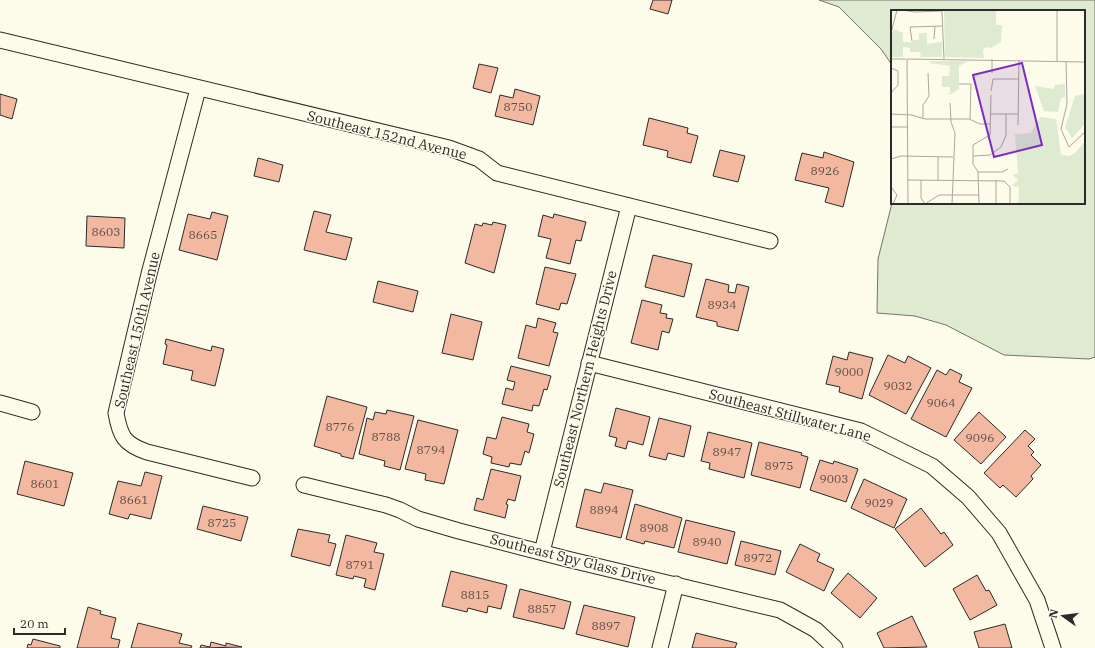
<svg xmlns="http://www.w3.org/2000/svg" width="1095" height="648" font-family="'IBM Plex Serif',serif">
<rect width="100%" height="100%" fill="#fdfbea"/>
<path fill="#deebd1" stroke="#74746e" d="M819,0H1095V357L1089,359L1004,355L946,325L915,316L877,313L878,259L892,203H1084V11H892V65L881,49L839,7Z"/>
<g fill="#f2b8a0" stroke="#2b2b2b">
<path d="M653,0H672L668,14L650,9Z"/>
<path d="M479,64L498,68L491,93L473,88Z"/>
<path d="M515,89L540,96L533,125L495,116L500,95L513,98Z"/>
<path d="M0,94L17,99L12,119L0,115Z"/>
<path d="M649,118L688,128L687,133L698,136L691,163L667,157L668,151L643,145Z"/>
<path d="M720,150L745,156L738,182L713,176Z"/>
<path d="M824,152L854,162L843,207L825,202L829,188L795,180L802,153L823,158Z"/>
<path d="M258,158L283,165L279,182L254,176Z"/>
<path d="M314,211L331,215L326,232L352,238L346,260L304,250Z"/>
<path d="M212,212L228,216L217,260L179,250L188,214L210,219Z"/>
<path d="M554,214L586,222L581,241L576,240L570,264L546,258L551,239L538,236L543,215L553,218Z"/>
<path d="M87,216L125,218L124,248L86,246Z"/>
<path d="M493,222L506,225L494,273L465,263L475,224L482,226L483,223L492,225Z"/>
<path d="M653,255L692,264L684,297L645,287Z"/>
<path d="M545,267L576,274L567,304L561,303L559,310L536,304Z"/>
<path d="M706,279L729,285L728,292L735,293L737,284L749,287L738,331L717,326V322L696,317Z"/>
<path d="M378,281L418,291L413,312L373,302Z"/>
<path d="M642,300L662,305L660,313L667,314L666,318L673,319L669,333L662,331L658,350L631,343Z"/>
<path d="M451,314L482,322L473,360L442,353Z"/>
<path d="M538,318L556,323L553,332L558,333L549,366L518,358L526,325L536,328Z"/>
<path d="M166,339L211,351L212,346L224,349L215,386L191,380L193,371L163,364L167,345L165,344Z"/>
<path d="M849,352L873,358L862,399L839,392L840,387L826,384L833,356L847,360Z"/>
<path d="M888,355L905,363L908,356L931,368L906,414L869,395Z"/>
<path d="M511,366L551,376L547,390L544,389L539,406L533,405L532,411L502,404L506,388L513,390L515,382L507,380Z"/>
<path d="M950,369L962,375L959,382L972,388L946,437L911,419L937,370L946,375Z"/>
<path d="M327,396L367,407L353,459L341,456V454L314,446Z"/>
<path d="M616,408L650,417L643,445L628,441L626,449L615,446L617,438L609,436Z"/>
<path d="M387,410L414,416L400,470L384,466L385,461L359,454L367,418L373,420L375,412L386,414Z"/>
<path d="M979,412L1006,437L981,464L954,440Z"/>
<path d="M502,417L529,424L527,432L534,434L529,453L525,451L521,465L510,463L509,467L491,463L492,457L483,454L487,437L496,439Z"/>
<path d="M659,418L691,426L684,457L668,453L666,460L649,456Z"/>
<path d="M418,420L458,430L444,484L425,480L426,474L405,469Z"/>
<path d="M1025,430L1035,439L1028,446L1034,452L1031,455L1041,465L1031,476L1033,479L1016,497L1003,485L1000,488L984,473Z"/>
<path d="M708,432L752,443L744,478L709,469L710,463L701,461Z"/>
<path d="M759,442L802,453L801,455L808,457L800,488L751,475Z"/>
<path d="M820,460L833,464L834,461L858,469L846,502L810,490Z"/>
<path d="M25,461L73,473L64,506L17,494Z"/>
<path d="M491,469L521,476L515,501L508,499L506,504L508,505L505,518L474,510L477,498L483,500Z"/>
<path d="M145,472L162,476L151,519L130,514L128,519L109,514L118,481L141,486Z"/>
<path d="M864,479L907,499L894,528L851,508Z"/>
<path d="M604,483L633,490L621,538L576,527L585,489L601,493Z"/>
<path d="M635,504L682,518L674,548L645,541L644,544L626,539Z"/>
<path d="M203,506L248,517L241,541L197,529Z"/>
<path d="M921,508L941,534L944,532L953,545L925,567L895,529Z"/>
<path d="M686,520L735,532L727,564L678,552Z"/>
<path d="M298,529L330,535L328,542L336,544L330,566L291,556Z"/>
<path d="M346,535L377,543L374,552L384,554L375,590L364,587L366,579L354,576L353,579L336,575Z"/>
<path d="M741,541L781,551L775,575L735,565Z"/>
<path d="M800,544L820,554L817,561L834,569L824,591L786,572Z"/>
<path d="M451,571L507,585L501,609L488,606L487,613L468,608L467,612L442,606Z"/>
<path d="M848,573L877,598L860,618L831,593Z"/>
<path d="M977,575L986,591L989,590L997,605L970,620L953,589Z"/>
<path d="M520,589L571,602L564,629L513,617Z"/>
<path d="M584,605L635,617L628,647L576,634Z"/>
<path d="M88,607L101,611L100,614L116,618L111,638L120,640L118,648H77Z"/>
<path d="M912,616L927,647L884,648L877,633Z"/>
<path d="M138,623L182,634L179,643L192,646L191,648H131Z"/>
<path d="M1005,624L1012,648H979L974,632Z"/>
<path d="M696,633L737,643L735,648H692Z"/>
<path d="M33,639L60,646V648H27L28,644L31,645Z"/>
<path d="M211,642L226,646V643L242,647L200,648L201,645L210,647Z"/>
</g>
<g fill="none" stroke-linecap="round" stroke-linejoin="round">
<g stroke="#2b2b2b" stroke-width="17">
<g id="minor">
<path d="M0,40L449,148L479,159L497,173L770,241"/>
<path d="M198,89L149,274L116,413C120,436 124,444 147,452L252,478"/>
<path d="M589,363L861,431L932,466L968,497L999,533L1037,600L1053,648"/>
<path d="M0,403L32,412"/>
<path d="M304,485L386,505L400,510L418,519L459,531L567,559L780,610L816,630L835,648"/>
<path d="M542,552L629,206"/>
<path d="M660,648L676,584"/>
</g>
</g>
<use href="#minor" stroke="#fdfbea" stroke-width="15"/>
</g>
<g text-anchor="middle" stroke-width="3" stroke-linejoin="round" paint-order="stroke">
<g font-size="12" fill="#5d4e48">
<text x="518" y="111">8750</text>
<text x="825" y="175">8926</text>
<text x="106" y="236">8603</text>
<text x="203" y="239">8665</text>
<text x="722" y="309">8934</text>
<text x="849" y="376">9000</text>
<text x="898" y="390">9032</text>
<text x="941" y="407">9064</text>
<text x="340" y="431">8776</text>
<text x="386" y="441">8788</text>
<text x="980" y="442">9096</text>
<text x="431" y="454">8794</text>
<text x="727" y="456">8947</text>
<text x="779" y="470">8975</text>
<text x="834" y="483">9003</text>
<text x="45" y="488">8601</text>
<text x="134" y="504">8661</text>
<text x="879" y="507">9029</text>
<text x="604" y="514">8894</text>
<text x="222" y="527">8725</text>
<text x="654" y="532">8908</text>
<text x="707" y="546">8940</text>
<text x="758" y="562">8972</text>
<text x="360" y="569">8791</text>
<text x="475" y="599">8815</text>
<text x="542" y="613">8857</text>
<text x="606" y="630">8897</text>
</g>
<g font-size="14" fill="#2b2b2b" stroke="#fdfbea">
<text transform="translate(387 135) rotate(14)" y="5">Southeast 152nd Avenue</text>
<text transform="translate(137 330) rotate(-77)" y="5">Southeast 150th Avenue</text>
<text transform="translate(585 379) rotate(-76)" y="5">Southeast Northern Heights Drive</text>
<text transform="translate(790 415) rotate(15)" y="5">Southeast Stillwater Lane</text>
<text transform="translate(573 559) rotate(14)" y="5">Southeast Spy Glass Drive</text>
</g>
</g>
<g transform="translate(891 10)">
<rect width="194" height="194" fill="#fdfbea"/>
<path d="M53,0H105V15H111L110,32L100,38L95,37L92,40L93,48L54,47ZM3,19L12,23V32H21L22,30H28V23H36V34L51,32V47H30L29,42H19V38L12,37V47H0V25ZM40,51H77L68,56V79L61,84H54L59,83V77H51V66H58L59,56L38,53ZM174,74V87L170,88L167,102L153,101L144,76L163,79L164,75ZM194,84V114L181,128L174,117L184,86ZM149,107L165,109L170,145L178,146L184,143L194,131V194H127L128,177L121,176L127,170L122,165L127,163L124,124L140,123Z" fill="#deebd1"/>
<path fill="none" stroke="#a9a89e" stroke-width="1" d="M11,0L24,2L51,1L53,49M166,0V51M0,23L6,0M43,29L44,16M21,31L19,17L51,16M0,49H15M175,51L176,94L170,119L178,137L194,122M0,58L7,61V75L0,83M101,63V49M68,74H80L79,109M100,81L102,69H128M59,93L60,112L64,123L61,194M0,104L21,105L34,109H78L89,114H100M100,104H127M32,109V95L38,86L37,63M127,115L128,50M0,117H17M82,146L99,145L110,137L115,125V104M47,147V170M0,149L10,146L62,147M87,162H111L117,159M17,170L113,171L119,177V194M30,170V188L34,194M0,177L6,185L2,194M17,194L16,49L194,52M34,194L48,185H88M88,194L87,162L82,154V135L99,125L100,85M105,194V170"/>
<path fill="#7b2cbf" fill-opacity="0.15" stroke="#7b2cbf" stroke-width="2" d="M131,53L151,135L103,147L82,65Z"/>
<rect width="194" height="194" fill="none" stroke="#2b2b2b" stroke-width="2"/>
</g>
<g transform="translate(1063 616) rotate(284)" stroke="#fdfbea" stroke-width="3" paint-order="stroke">
<path d="M0-3L7 15L0 10L-7 15Z" fill="#2b2b2b"/>
<text y="-6" font-size="11" font-weight="bold" text-anchor="middle" fill="#2b2b2b">N</text>
</g>
<path d="M14 628v6h51v-6" fill="none" stroke="#2b2b2b" stroke-width="2"/>
<text x="20" y="628" font-size="12" fill="#2b2b2b" stroke="#fdfbea" stroke-width="3" paint-order="stroke">20 m</text>
</svg>
